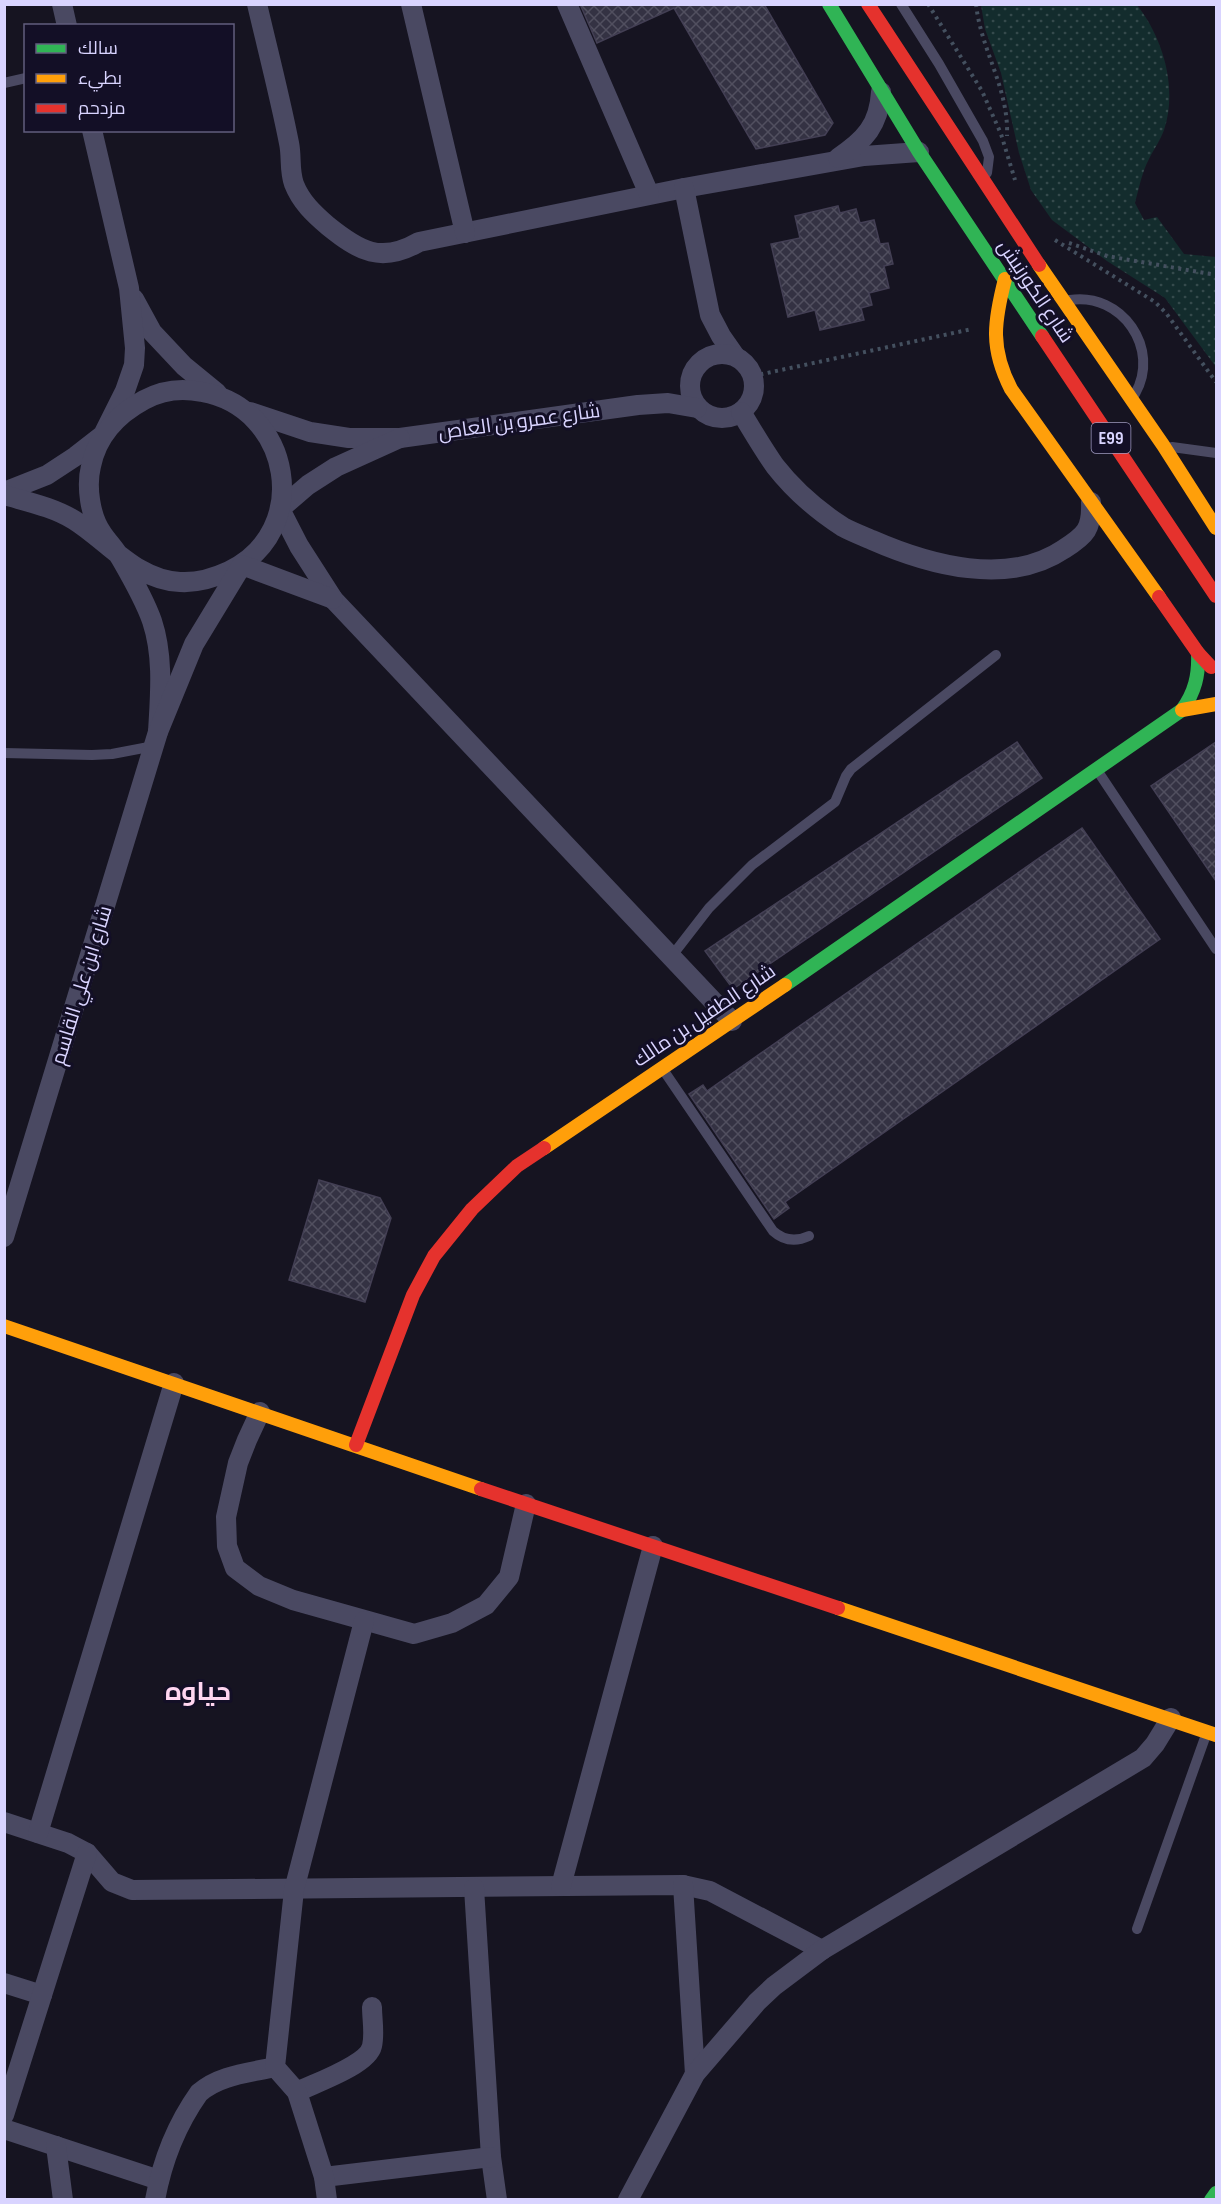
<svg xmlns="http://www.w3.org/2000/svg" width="1221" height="2204" font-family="'Sofia Sans Condensed',Cairo,sans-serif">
<defs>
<pattern id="grass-dots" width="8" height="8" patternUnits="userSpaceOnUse" patternTransform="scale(1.5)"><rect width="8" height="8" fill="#132c2d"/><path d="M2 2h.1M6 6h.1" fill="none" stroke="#354a4c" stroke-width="1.8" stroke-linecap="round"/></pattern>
<pattern id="building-cross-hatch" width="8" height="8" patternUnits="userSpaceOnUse" patternTransform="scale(1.5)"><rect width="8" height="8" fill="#343243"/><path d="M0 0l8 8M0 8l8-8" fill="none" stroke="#514f5f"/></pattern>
</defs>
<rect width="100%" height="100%" fill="#161421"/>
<path fill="url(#grass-dots)" d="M981,5H1137C1163,38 1178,88 1164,130C1160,141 1154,149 1149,159C1142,172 1139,188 1135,203L1144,220L1157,217L1184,254L1216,257V367L1165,298L1107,261L1052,220L1031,190L1019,153L1001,73L985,29Z"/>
<g fill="url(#building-cross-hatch)" stroke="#433f54" stroke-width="1.5">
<path d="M580,4H764L833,123L825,135L756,149L674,8L597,43Z"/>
<path d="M838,206L840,213L856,209L860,223L874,220L880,244L888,243L893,264L884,266L889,288L869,293L872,305L861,308L864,320L820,330L815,310L788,317L771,244L800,238L795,216Z"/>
<path d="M1017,742L1042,778L733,989L705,951Z"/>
<path d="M1216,742V881L1151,786Z"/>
<path d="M1082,828L1160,939L785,1202L789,1208L774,1219L689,1094L703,1085L707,1091Z"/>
<path d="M319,1180L380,1198L391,1218L365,1302L289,1280Z"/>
</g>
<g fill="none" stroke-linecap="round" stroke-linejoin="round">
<g stroke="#44505f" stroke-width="4" stroke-dasharray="3 4.5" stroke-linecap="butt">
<path d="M928,4L982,91L1001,134L1015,180"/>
<path d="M976,4C981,51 1009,88 1007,136"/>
<path d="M1055,240L1155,302L1166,313L1216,382"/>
<path d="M1069,243L1107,256L1216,275"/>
<path d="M753,376L972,329"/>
</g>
<g stroke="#4a4962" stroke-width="10">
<path d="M901,4L939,64L983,141L989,157L987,173"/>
<path d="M4,83L26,78"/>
<path d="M1070,300C1122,292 1161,349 1135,394"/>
<path d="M1172,447L1216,453"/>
<path d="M4,753L92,755L112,754L154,746"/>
<path d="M1097,770L1216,949"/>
<path d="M671,957L709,908L752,865L835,802L846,776L851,769L996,655"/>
<path d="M662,1068L773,1231C784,1241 796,1242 809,1236"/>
<path d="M1137,1929L1207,1732"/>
</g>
<g stroke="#4a4962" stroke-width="20">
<path d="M62,4L67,26"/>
<path d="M257,4C268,51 280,97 289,143C292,157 289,170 294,184C301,202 314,214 328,226C359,251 381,264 419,242L684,188L864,156L919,152"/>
<path d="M411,4L465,233"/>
<path d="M567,4L649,194"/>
<path d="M838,158C865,140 879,125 881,92"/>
<path d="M684,188L710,315L721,336L735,356"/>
<path d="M134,299L152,332L184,366L217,393"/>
<circle cx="722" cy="386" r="32"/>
<path d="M250,412L310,432L349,438H400L638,405L668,403L697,408"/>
<path d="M741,412C752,430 763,449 775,466C793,489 818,511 843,527C852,532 863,536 872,540C929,565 1008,587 1064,549C1086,535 1092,529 1091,502"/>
<path d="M400,438L336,467L308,485L280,509L299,546L333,599L732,1021"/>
<path d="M4,492L47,475L76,456L103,435L125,391L134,365L135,348L129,288L92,130"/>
<path d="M4,495C28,502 53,507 74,520C109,542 136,580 180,582C197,583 214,578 229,571C313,531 292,408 202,392C183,388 162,390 144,400C118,414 97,436 91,466C86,486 90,516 102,533C108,542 116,550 121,559C132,578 145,601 152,621C164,657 160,696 158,732"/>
<path d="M4,1237L158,732L194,644L242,565L333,599"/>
<path d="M260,1412L247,1440L238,1463L226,1517L227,1546L235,1568L259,1586L293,1600L414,1634L452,1623L486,1605L509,1577L526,1504"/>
<path d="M4,1822L68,1843L87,1853L112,1882L132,1890L683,1885L710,1891L822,1950"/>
<path d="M38,1833L174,1383"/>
<path d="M683,1885L695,2074"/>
<path d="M561,1886L653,1546"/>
<path d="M474,1888L491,2157L497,2200"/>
<path d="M4,1983L42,1995"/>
<path d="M297,2092C315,2083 368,2065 372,2046C375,2034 372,2019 372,2007"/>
<path d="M4,2115L87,1853"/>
<path d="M4,2129L159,2180"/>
<path d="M56,2146L63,2200"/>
<path d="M324,2177L491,2157"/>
<path d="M155,2200C162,2162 177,2124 199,2093C219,2075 249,2073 275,2067"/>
<path d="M327,2200L324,2177L297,2092L275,2067L294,1890L364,1621"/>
<path d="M628,2200L695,2074L757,2002L774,1986L822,1950L1143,1758L1155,1744L1171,1718"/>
</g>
<g stroke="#30b455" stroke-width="14">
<path d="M829,4L919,152L1042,336"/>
<path d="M785,985L1182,710C1195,692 1199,675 1198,653"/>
<path d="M1211,2200L1216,2193"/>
</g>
<g stroke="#ff9f0a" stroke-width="14">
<path d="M1039,265L1163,445L1216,528"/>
<path d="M1005,279C994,322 990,348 1011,389L1159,597"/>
<path d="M1182,710L1216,704"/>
<path d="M544,1148L785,985"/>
<path d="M4,1326L481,1489"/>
<path d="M838,1608L1216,1735"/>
</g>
<g stroke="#e5322d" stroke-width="14">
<path d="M868,4L1039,265"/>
<path d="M1042,336L1216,596"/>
<path d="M1159,597L1198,653L1211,667"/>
<path d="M356,1445L413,1295L434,1256L472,1209L517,1166L544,1148"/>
<path d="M481,1489L838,1608"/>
</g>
</g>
<g text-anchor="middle" stroke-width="6" stroke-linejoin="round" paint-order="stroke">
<rect fill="#130f26" stroke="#9e99be" stroke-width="1.5" x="1091.5" y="423" width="39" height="30" rx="4.5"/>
<g font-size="18" font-weight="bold" fill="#d9d4ff">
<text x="1111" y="444">E99</text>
</g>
<g font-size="20" fill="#d9d4ff" stroke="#130f26">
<text transform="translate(1036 291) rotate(56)" y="7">شارع الكورنيش</text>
<text transform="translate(519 421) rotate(-8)" y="7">شارع عمرو بن العاص</text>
<text transform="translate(81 985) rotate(-73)" y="7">شارع ابن علي القاسم</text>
<text transform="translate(704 1015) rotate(-34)" y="7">شارع الطفيل بن مالك</text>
</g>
<g font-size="26" font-weight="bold" fill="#ffd6f0" stroke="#130f26">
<text x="198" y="1700">حياوه</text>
</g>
</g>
<rect width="1221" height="2204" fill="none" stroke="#d9d4ff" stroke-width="12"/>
<rect x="24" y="24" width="210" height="108" fill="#130f26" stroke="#625e7d" stroke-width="1.5"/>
<rect x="36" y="44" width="30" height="9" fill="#30b455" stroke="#625e7d" stroke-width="1.5"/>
<text x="78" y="54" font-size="18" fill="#d9d4ff">سالك</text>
<rect x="36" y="74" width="30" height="9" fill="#ff9f0a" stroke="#625e7d" stroke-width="1.5"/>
<text x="78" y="84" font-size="18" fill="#d9d4ff">بطيء</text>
<rect x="36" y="104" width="30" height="9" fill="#e5322d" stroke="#625e7d" stroke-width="1.5"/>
<text x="78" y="114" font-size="18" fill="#d9d4ff">مزدحم</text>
</svg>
